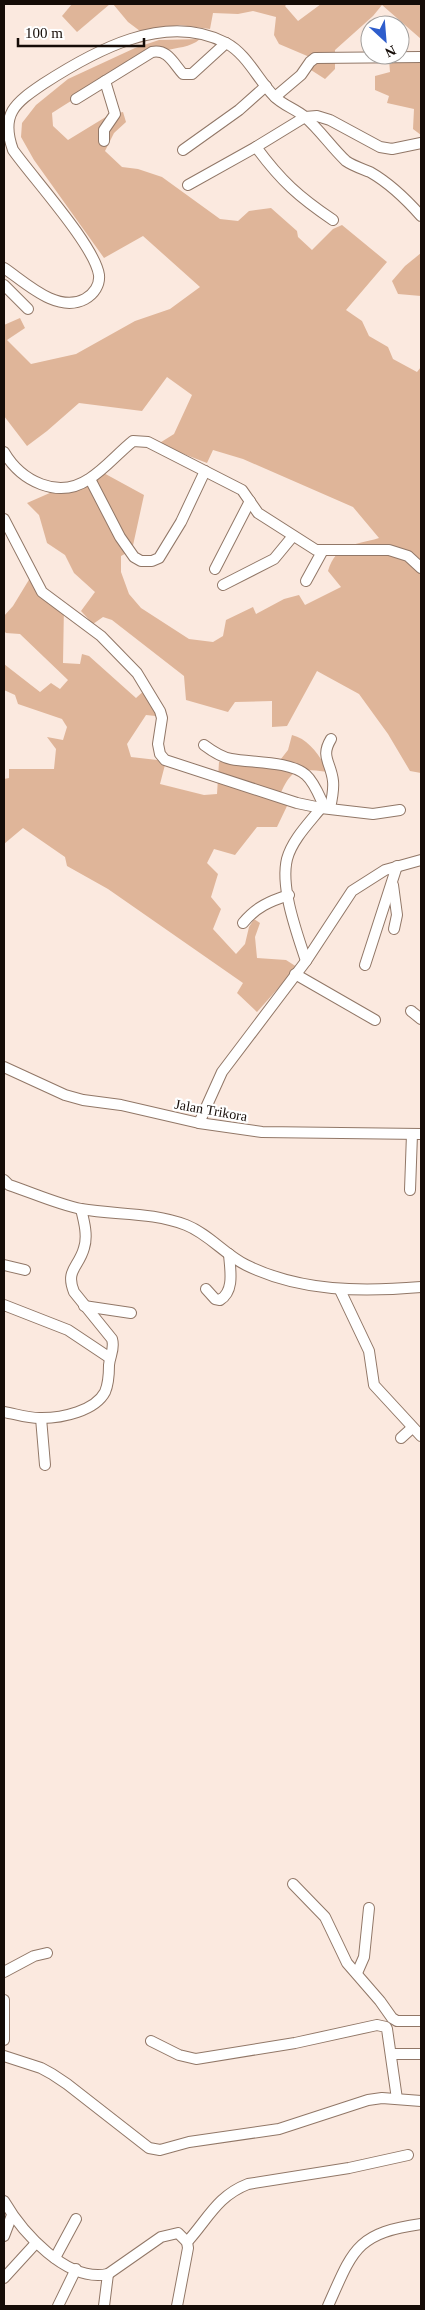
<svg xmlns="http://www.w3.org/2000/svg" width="425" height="2310" font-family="Georgia,serif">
<rect width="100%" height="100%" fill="#fbe9df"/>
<g fill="#dfb599">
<path d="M72,4H110L77,32L62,16Z"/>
<path d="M113,4H287L285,6L298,21L321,4H421V39L382,5L373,16L335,50V69L325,79L311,70L312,58L279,44L274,35L276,17L253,11L238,14L213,13L210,29L180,25L140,31L128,22Z"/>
<path d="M200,39C190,48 177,47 164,51C124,66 89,90 52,113L53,126L68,140L109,115L123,112L126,122L114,133L105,151L122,167L138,169L162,177L220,219L238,221L249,211L271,208L297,231L298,237L312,250L333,229L342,225L387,262L346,310L362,321L369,336L388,347L393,359L417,372L421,367V773L410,771L388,734L359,694L317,671L287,726L272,727V701L235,702L228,712L186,700L184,676L112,620L103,617L93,624L81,611L95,592L74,573L65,555L47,543L39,515L27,503L100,471L144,495L132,550L121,556V572L129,594L141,608L189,639L213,642L223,636L226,620L253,607L256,614L284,599L299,595L305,605L341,587L328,571C337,543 353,546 379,538L353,507L243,459L213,450L207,463L158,444L174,434L192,395L167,377L142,411L79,403L47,431L27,446L4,416V325L20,318L25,328L7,340L31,364L76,354L135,321L170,309L200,287L143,236L104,258L34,160L21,137L22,123L36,105L68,79L135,48L159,40Z"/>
<path d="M421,54V135L413,129L414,109L387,103L389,96L375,90V76L390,72L389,59Z"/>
<path d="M421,253V296L398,294L392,281L405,266Z"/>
<path d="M30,578L37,579L52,596L64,605L63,663L80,664L82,654L89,656L136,698L147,688L165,717L146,715L127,744L131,757L166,761L160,784L204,795L217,794L219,762L277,764L288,750L292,735C309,739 321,757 328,772C297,768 292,767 279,797L287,806L277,827H257L235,855L214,849L207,863L218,874L211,897L221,909L213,929L236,954L245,944L249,927L254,919L260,923L255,937L257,958L286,960L297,967L257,1012L237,993L243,983L108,889L67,866L65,857L23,828L4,844V779L9,778V769H54L56,749L47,737L63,740L67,727L62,719L18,704L15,695L4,690V664L40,692L51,683L60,689L68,680L20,634L6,633L4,631V616L13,606Z"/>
</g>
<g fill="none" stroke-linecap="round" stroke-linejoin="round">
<g stroke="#917767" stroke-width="12">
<g id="minor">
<path d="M275,97L301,75L310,62L315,58L421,57"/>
<path d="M76,99L152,52C168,49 173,63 183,74H192L226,43"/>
<path d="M104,141V130L115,114L105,81"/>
<path d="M256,147C281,181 299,197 333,220"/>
<path d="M183,150L239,110L266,86"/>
<path d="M188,185L256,147L305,117L317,116L330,120L380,147L392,149L421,143"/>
<path d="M4,268C25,282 57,314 85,299C94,294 100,285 99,275C95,246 32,177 13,150C0,114 15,103 43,84C94,51 165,11 226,43C247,54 258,80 274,96C282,105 296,109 305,117C320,130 332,148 346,161C353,166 363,169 370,172C391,184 406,199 421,216"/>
<path d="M4,285L28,309"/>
<path d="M4,452C21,481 58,500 89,479C105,469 118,453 133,441L148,442L242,490L258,513L316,550H389L408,556L421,568"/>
<path d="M90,479L120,537L134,557L141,561H152L159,558L181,522L205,471"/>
<path d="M4,519L42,592L101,636L137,673L160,711L162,718L158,744L160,754L165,760L297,803L321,808L373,814L400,810"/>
<path d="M215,569L250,501"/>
<path d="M306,581L323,550"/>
<path d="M223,585L274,559L293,536"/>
<path d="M204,745C212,751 221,757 231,759C252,763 290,761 306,775C315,783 320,798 325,808"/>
<path d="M330,808C332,799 334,790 333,781C331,762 320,757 331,739"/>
<path d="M393,885L397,915L394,929"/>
<path d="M243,923C256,907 270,901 289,895"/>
<path d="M306,961C297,933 280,888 287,859C292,840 309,823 321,808"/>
<path d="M365,965L397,866"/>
<path d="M295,974L375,1020"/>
<path d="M411,1011L421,1019"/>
<path d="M4,1067L65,1095L83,1100L121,1105L199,1123L262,1132L421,1134"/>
<path d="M199,1123L222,1072L306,961L352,891L385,870L421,860"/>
<path d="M4,1180L9,1185C33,1193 57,1204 81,1209C116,1215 153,1212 186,1225C209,1234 225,1255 246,1265C301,1292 362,1292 421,1287"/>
<path d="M410,1190L412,1134"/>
<path d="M4,1265L25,1270"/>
<path d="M206,1289L215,1299L220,1300C235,1291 230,1269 229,1254"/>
<path d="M340,1290L369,1351L374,1385L421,1436"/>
<path d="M4,1305L68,1330L110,1358"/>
<path d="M84,1306L131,1313"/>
<path d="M4,1412C16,1414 30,1419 42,1418C62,1418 95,1411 105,1392C108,1385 109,1373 109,1365C110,1355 115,1349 112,1339L74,1292C65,1270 79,1267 84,1248C88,1236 84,1221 81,1209"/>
<path d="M41,1418L45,1465"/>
<path d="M401,1438L412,1428"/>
<path d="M293,1884L325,1917L347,1963L380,2001L392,2018L397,2021H421"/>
<path d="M4,1972L34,1956L47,1953"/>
<path d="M357,1973L364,1957L369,1908"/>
<path d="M4,2000V2040"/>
<path d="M151,2041L179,2055L196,2059L295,2043L377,2025L386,2027L387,2029L397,2099"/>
<path d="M391,2054H421"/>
<path d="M4,2056L41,2068L52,2074L67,2084L149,2148L160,2150L189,2142L279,2129L368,2100L382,2098L421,2101"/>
<path d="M4,2201C22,2232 67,2283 108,2274L161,2237L178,2233L187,2242L188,2248L177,2306"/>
<path d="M4,2236L12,2215"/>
<path d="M187,2242C208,2219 217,2196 248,2184L349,2168L408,2155"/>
<path d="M55,2258L76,2219"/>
<path d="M4,2278L36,2243"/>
<path d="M58,2306L76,2269"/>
<path d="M104,2306L108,2274"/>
<path d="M328,2306C353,2250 356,2233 421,2224"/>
</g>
</g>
<use href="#minor" stroke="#fff" stroke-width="10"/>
</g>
<g text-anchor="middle" stroke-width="4.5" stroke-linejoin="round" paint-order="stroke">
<g font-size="14" fill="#150c07" stroke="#fff">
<text transform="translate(211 1110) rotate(10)" y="5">Jalan Trikora</text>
</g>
</g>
<rect width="425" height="2310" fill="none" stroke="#150c07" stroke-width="10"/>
<g transform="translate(385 40) rotate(154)"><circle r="24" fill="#ffffff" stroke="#a19e9c"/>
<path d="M0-4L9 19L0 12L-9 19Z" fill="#2e5dcc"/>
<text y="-8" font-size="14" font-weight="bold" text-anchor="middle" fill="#150c07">N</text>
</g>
<path d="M18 38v8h126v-8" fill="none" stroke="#150c07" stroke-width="2.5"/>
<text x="25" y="38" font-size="15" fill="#150c07" stroke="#ffffff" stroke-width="4" paint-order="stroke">100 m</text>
</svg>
